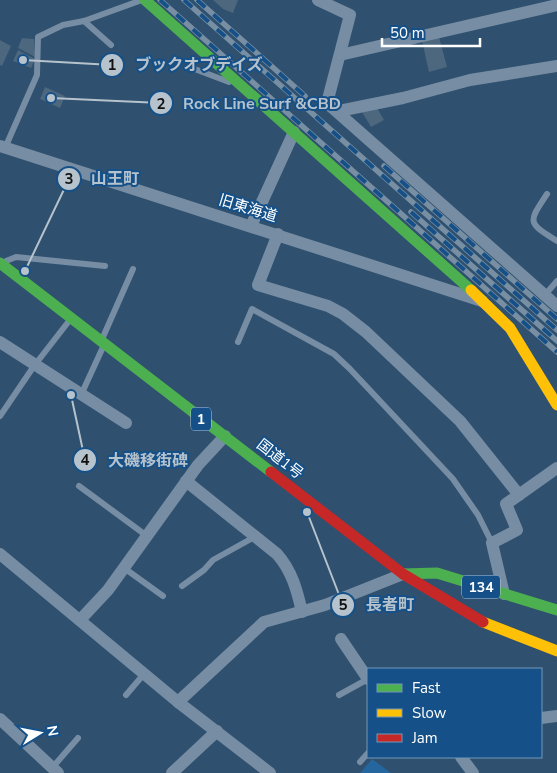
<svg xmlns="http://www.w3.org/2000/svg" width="557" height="773" font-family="'Nunito Sans','Noto Sans JP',sans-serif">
<rect width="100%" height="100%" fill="#2f506e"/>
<path fill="#25669e" d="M372,759L391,773H360Z"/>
<g fill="#4c677e">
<path d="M213,0H238L233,13L223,9Z"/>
<path d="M439,37L447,67L429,72L422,41Z"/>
<path d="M22,38L34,39L35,57L18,48Z"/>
<path d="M0,40L11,46L2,66L0,65Z"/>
<path d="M18,50L35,59L31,68L13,61Z"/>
<path d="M45,87L65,96L60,108L40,99Z"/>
<path d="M377,108L384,120L371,127L362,112Z"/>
</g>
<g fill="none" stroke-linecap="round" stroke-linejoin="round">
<g stroke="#768da4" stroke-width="6">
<path d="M84,21L111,45"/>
<path d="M192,68L229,82"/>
<path d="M5,148L37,75L38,37L63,25L84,21L142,0"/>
<path d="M547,194C528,223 527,222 557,241"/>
<path d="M6,261L16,257L105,266"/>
<path d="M545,295L557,281"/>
<path d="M103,337L133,269"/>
<path d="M238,342L252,309L334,354L350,369L453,479L478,515L492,543"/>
<path d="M81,395L103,347"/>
<path d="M0,416L34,366L69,321"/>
<path d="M79,486L147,536"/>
<path d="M124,568L163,596"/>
<path d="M182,586L204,570L213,560L256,536"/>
<path d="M126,695L144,674"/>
<path d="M339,695L368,679"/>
<path d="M360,762L368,753"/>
<path d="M52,768L78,738"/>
</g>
<g stroke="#768da4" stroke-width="12">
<path d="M318,0L350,15L327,103L557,306"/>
<path d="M340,55L557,5"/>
<path d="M339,111L403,98L470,80L557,66"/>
<path d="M0,146L482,301"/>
<path d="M251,226L294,132"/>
<path d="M278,234L258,285L328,306L343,314L366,332L460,421L519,495"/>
<path d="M0,342L126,423"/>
<path d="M186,481L277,554C292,571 297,590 302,612"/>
<path d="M0,554L178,702L270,773"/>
<path d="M504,594L492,543L517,530L506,504L557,468"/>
<path d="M80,620L108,590L198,465L225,436"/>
<path d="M341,639L368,679"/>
<path d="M178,702L264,622L325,605L403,574"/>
<path d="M541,718L557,716"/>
<path d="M0,719L58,773"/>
<path d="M461,757L473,773"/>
<path d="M172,773L217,731"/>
</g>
<g stroke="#4caf50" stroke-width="11">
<path d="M145,0L471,290"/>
<path d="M0,263L271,472"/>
<path d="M403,574L437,573L557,610"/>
</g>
<g stroke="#ffc107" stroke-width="11">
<path d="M471,290L510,328L557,405"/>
<path d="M483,622L557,651"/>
</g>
<path stroke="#c62828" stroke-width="11" d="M271,472L403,574L483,622"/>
<g stroke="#788fa3" stroke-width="5.5">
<g id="rail">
<path d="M160,0L557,352"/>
<path d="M184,0L557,330"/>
<path d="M197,0L305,96"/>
<path d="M384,166L557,319"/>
<path d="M411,212L557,341"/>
</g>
</g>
<use href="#rail" stroke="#155188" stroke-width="4" stroke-dasharray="11" stroke-linecap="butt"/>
</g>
<g text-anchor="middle" stroke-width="4" stroke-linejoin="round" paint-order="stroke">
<g fill="#155188" stroke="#b9cbdb" stroke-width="1">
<rect x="191" y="407.5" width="20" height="23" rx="4"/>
<rect x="462" y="575.5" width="38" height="23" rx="4"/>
</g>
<g font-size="14" font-weight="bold" fill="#fff">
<text x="201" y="424">1</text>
<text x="481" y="592">134</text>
</g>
<g font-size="15" fill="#fff" stroke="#155188">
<text transform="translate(248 208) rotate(17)" y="5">旧東海道</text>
<text transform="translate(280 459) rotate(38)" y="5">国道1号</text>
</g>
</g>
<path fill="none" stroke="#b6c2cc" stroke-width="2" d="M23 60L112 65M51 98L161 103M25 271L69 179M71 395L85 460M307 512L343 605"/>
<g fill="#b6c2cc" stroke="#155188" stroke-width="2">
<circle cx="23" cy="60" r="5"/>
<circle cx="51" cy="98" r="5"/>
<circle cx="25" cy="271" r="5"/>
<circle cx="71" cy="395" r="5"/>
<circle cx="307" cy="512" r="5"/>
<circle cx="112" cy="65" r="12"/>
<circle cx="161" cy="103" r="12"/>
<circle cx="69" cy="179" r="12"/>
<circle cx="85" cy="460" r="12"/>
<circle cx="343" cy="605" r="12"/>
</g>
<g font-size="15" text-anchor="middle" font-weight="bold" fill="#111">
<text x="112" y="70">1</text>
<text x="161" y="109">2</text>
<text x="69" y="184">3</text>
<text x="85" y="465">4</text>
<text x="343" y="610">5</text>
</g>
<g font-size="16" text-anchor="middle" font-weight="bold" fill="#b6c2cc" stroke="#155188" stroke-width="4" stroke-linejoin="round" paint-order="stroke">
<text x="199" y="70">ブックオブデイズ</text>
<text x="262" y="109">Rock Line Surf &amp;CBD</text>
<text x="115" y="184">山王町</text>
<text x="148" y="466">大磯移街碑</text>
<text x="390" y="610">長者町</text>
</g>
<rect x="367" y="668" width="175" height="90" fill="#155188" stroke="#7397b8"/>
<rect x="377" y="684" width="25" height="8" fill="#4caf50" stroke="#7397b8"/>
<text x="412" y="693" font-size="15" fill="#ffffff">Fast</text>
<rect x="377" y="709" width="25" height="8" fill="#ffc107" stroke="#7397b8"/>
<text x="412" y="718" font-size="15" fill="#ffffff">Slow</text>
<rect x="377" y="734" width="25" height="8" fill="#c62828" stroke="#7397b8"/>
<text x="412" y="743" font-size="15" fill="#ffffff">Jam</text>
<g transform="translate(40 733) rotate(80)" stroke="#155188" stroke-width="4" paint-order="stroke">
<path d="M0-4L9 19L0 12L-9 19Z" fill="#ffffff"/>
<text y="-8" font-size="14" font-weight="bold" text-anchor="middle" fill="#ffffff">N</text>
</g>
<path d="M382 38v8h98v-8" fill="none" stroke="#ffffff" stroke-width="2.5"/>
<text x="390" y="38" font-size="15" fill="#ffffff" stroke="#155188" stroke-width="4" paint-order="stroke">50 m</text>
</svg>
